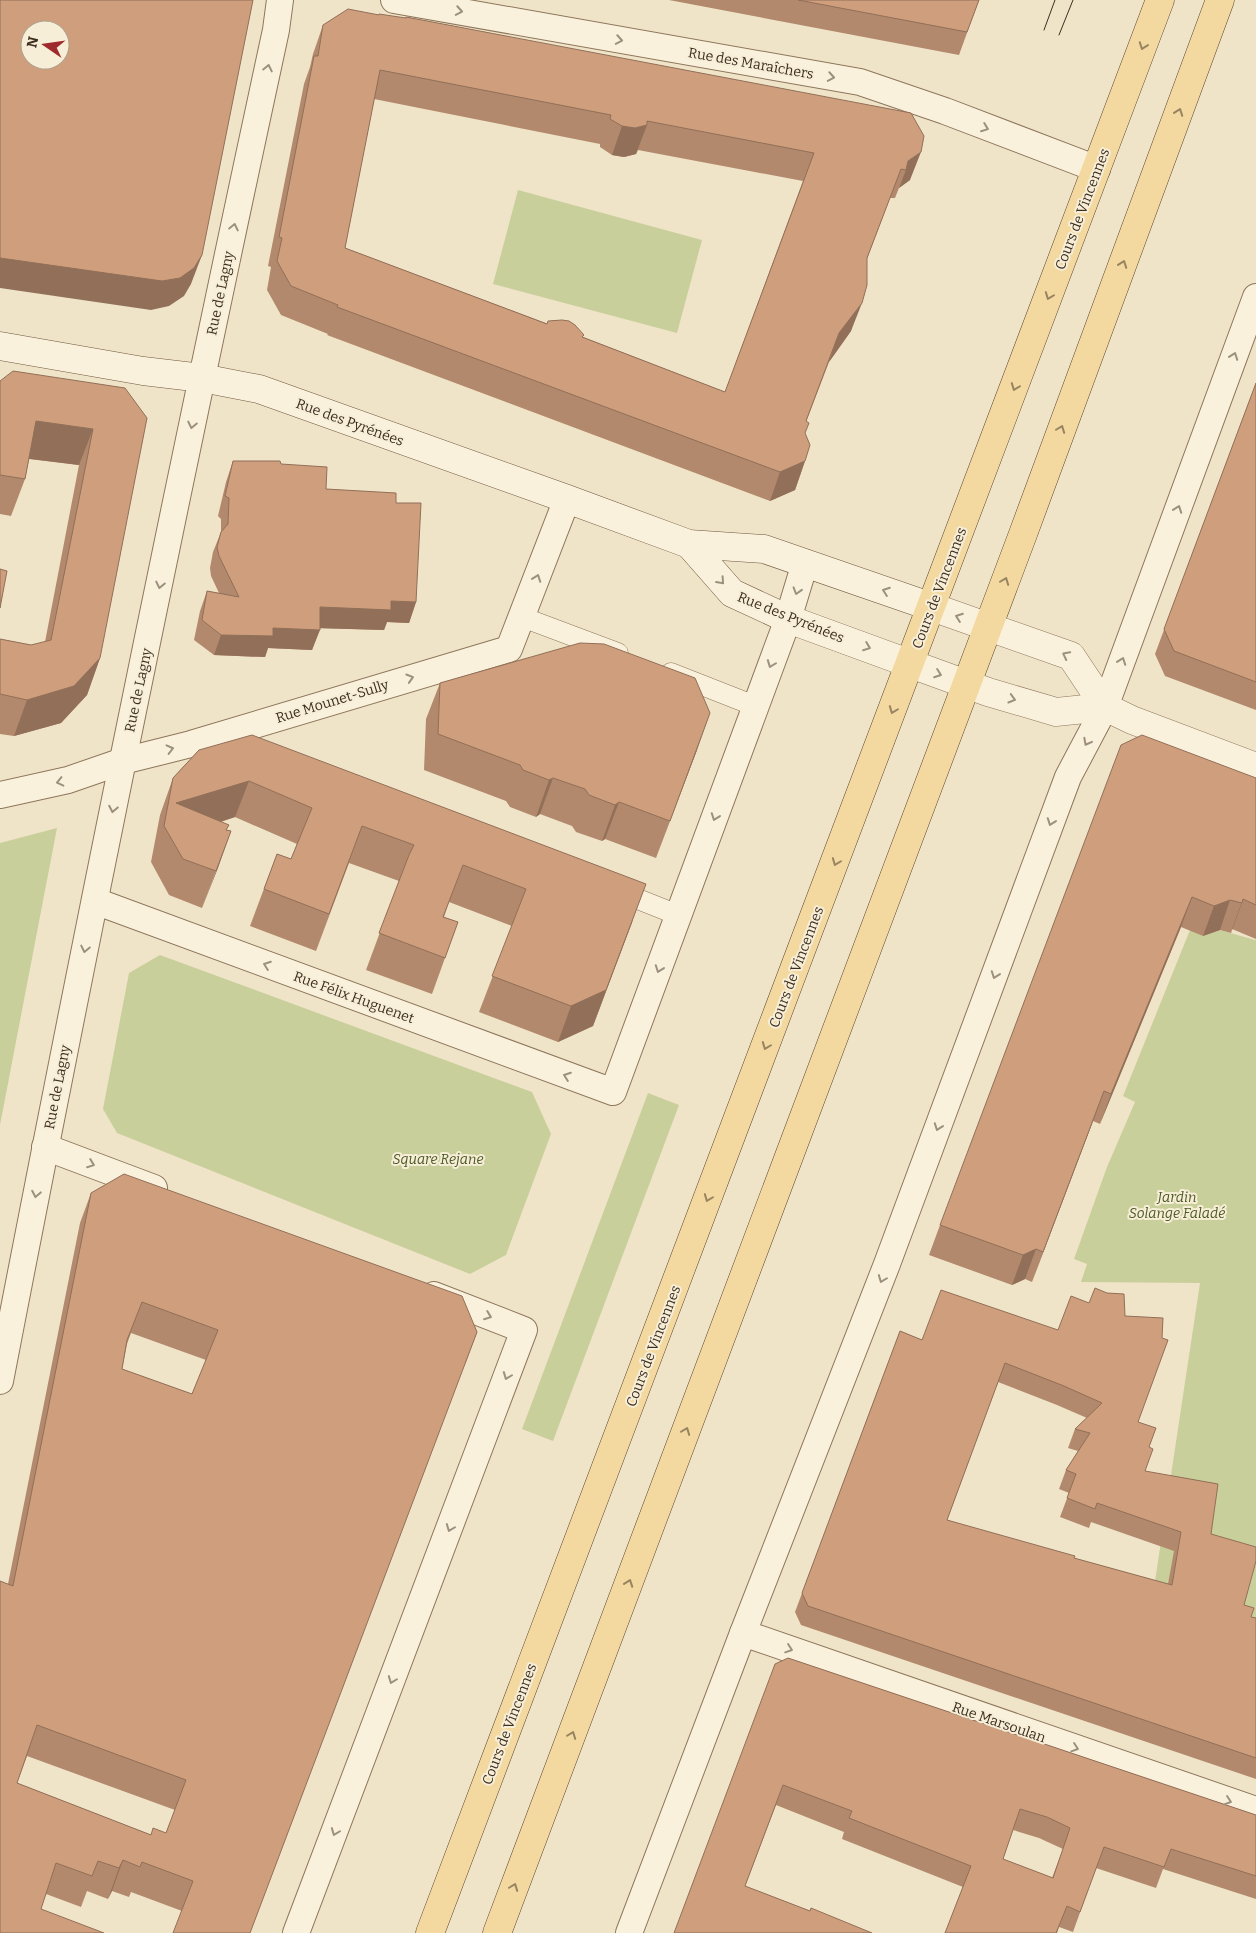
<svg xmlns="http://www.w3.org/2000/svg" width="1256" height="1933" font-family="Bitter,serif">
<rect width="100%" height="100%" fill="#f0e4c8"/>
<g fill="#c9cf9b">
<path d="M518,190L702,240L677,333L493,284Z"/>
<path d="M57,828L0,1125V843Z"/>
<path d="M1190,930L1203,936L1220,930L1255,940L1256,939V1630L1152,1601L1200,1283L1081,1282L1087,1264L1074,1259L1107,1167L1135,1102L1123,1096Z"/>
<path d="M160,955L532,1092L551,1134L506,1255L470,1274L117,1133L103,1109L129,973Z"/>
<path d="M648,1093L679,1105L553,1441L522,1429Z"/>
</g>
<g fill="none" stroke-linecap="round" stroke-linejoin="round">
<g stroke="#8d765c" stroke-width="21">
<g id="pedestrian">
<path d="M522,617L618,653"/>
<path d="M671,673L755,706"/>
<path d="M615,890L678,915"/>
</g>
</g>
<g stroke="#8d765c" stroke-width="28">
<g id="minor">
<path d="M394,0L860,82L945,111L1097,169"/>
<path d="M0,795L68,780L123,761L191,744L509,649L567,499"/>
<path d="M95,901L613,1092L788,619L805,563"/>
<path d="M45,1147L154,1188"/>
<path d="M0,1381C87,930 179,479 276,30L280,0"/>
<path d="M743,1633L1256,1810"/>
<path d="M296,1933L524,1330L434,1295"/>
<path d="M629,1933L743,1633L887,1264L1068,777L1105,707L1256,297"/>
</g>
</g>
<g stroke="#8d765c" stroke-width="29">
<g id="tertiary">
<path d="M932,607L1071,656L1105,707L1132,720L1256,767"/>
<path d="M911,664L988,692L1056,712L1105,707"/>
</g>
</g>
<g stroke="#6f573f" stroke-width="29">
<g id="secondary">
<path d="M0,346L143,371L202,378L259,389L567,499L689,544L764,549L932,607"/>
<path d="M689,544L732,593L788,619L911,664"/>
</g>
</g>
<g stroke="#5b4430" stroke-width="29">
<g id="primary">
<path d="M430,1933L1160,0"/>
<path d="M497,1933L1023,534L1220,0"/>
</g>
</g>
<use href="#pedestrian" stroke="#faf1dc" stroke-width="20"/>
<use href="#minor" stroke="#faf1dc" stroke-width="26"/>
<use href="#tertiary" stroke="#faf1dc" stroke-width="28"/>
<use href="#secondary" stroke="#faf1dc" stroke-width="28"/>
<use href="#primary" stroke="#f3d9a0" stroke-width="28"/>
<g stroke="#3d2e20" stroke-width="1">
<path d="M1044,30L1055,0"/>
<path d="M1059,35L1073,0"/>
</g>
</g>
<g fill="#b2896c" fill-rule="evenodd">
<path d="M669,0H979L959,55Z"/>
<path d="M323,25L911,113L910,180L899,188L895,198H890L867,259L851,331L829,362L806,422L805,433V461L795,490L770,501L327,335L328,334L281,315L267,290L271,267L268,266L304,84L310,67L313,54ZM374,99L600,144V147L612,155L624,157L636,154L638,150L803,181L725,392L583,337L345,248Z"/>
<path d="M0,381L125,388L100,658L87,695L61,723L14,736L0,734V639L31,645L45,642L79,465L29,459L25,479L11,516L0,514Z"/>
<path d="M1256,383V710L1165,676L1155,654Z"/>
<path d="M233,461L281,464L326,489L396,503L416,602L409,623L387,622L384,630L320,628L312,650L268,648L265,657L214,655L194,640L200,611L207,591L219,593L211,576L210,568L213,552L221,532V519L218,516L226,482Z"/>
<path d="M440,683L697,750L656,858L605,839L602,841L576,832L572,826L540,814L536,817L510,807L506,801L424,770L426,719Z"/>
<path d="M199,750L646,884L593,1026L558,1042L479,1012L512,926L449,902L444,917L458,922L432,994L366,970L399,881L349,863L316,951L250,926L277,854L291,859L297,844L235,817L221,822L227,830L231,831L202,908L169,895L151,862L160,815L173,778Z"/>
<path d="M1256,778V939L1232,929L1231,933L1220,930L1203,936L1181,927L1100,1124L1093,1121L1032,1282L1025,1279L1012,1285L929,1255L940,1225Z"/>
<path d="M91,1193L477,1332L466,1362L182,1911L131,1892L129,1897L112,1891L108,1899L87,1891L81,1907L46,1894L0,1933L8,1584L80,1223ZM131,1333L206,1360L192,1394L122,1369L127,1344ZM27,1756L175,1810L166,1833L151,1835L17,1783Z"/>
<path d="M1089,1303L1125,1316L1138,1422L1149,1447L1145,1471L1211,1534L1244,1605L1251,1617L1256,1618V1779L801,1625L795,1612L900,1331L922,1340L1058,1330ZM998,1382L1057,1405L1087,1418L1075,1429L1068,1448L1078,1451L1066,1470L1059,1489L1069,1493L1060,1517L1089,1528L1091,1522L1174,1551L1168,1584L1074,1558L947,1520Z"/>
<path d="M788,1658L1256,1815V1899L1163,1869L1156,1888L1096,1868L1073,1932L1059,1927L1057,1933H945L963,1887L842,1839L844,1832L776,1805L745,1886L810,1911L872,1933H674ZM1013,1830L1039,1838L1063,1849L1052,1878L1003,1859Z"/>
</g>
<g fill="#916f58">
<path d="M647,125L636,154L624,157L612,155L622,126Z"/>
<path d="M921,152L910,180L899,188L906,170L908,161Z"/>
<path d="M202,255L191,284L184,296L169,306L151,310L0,288V258Z"/>
<path d="M862,303L851,331L829,362L839,333Z"/>
<path d="M36,421L93,429L79,465L23,458Z"/>
<path d="M805,461L795,490L770,501L780,472Z"/>
<path d="M391,601L416,602L409,623L387,622L384,630L313,628L320,607Z"/>
<path d="M273,628L320,630L312,650L268,648L265,657L214,655L221,635Z"/>
<path d="M100,658L87,695L61,723L14,736L27,700Z"/>
<path d="M710,713L697,750L656,858L670,821Z"/>
<path d="M553,778L540,814L536,817L549,780Z"/>
<path d="M249,781L235,817L170,837L176,803Z"/>
<path d="M619,802L605,839L602,841L615,805Z"/>
<path d="M231,831L218,868L202,908L216,871Z"/>
<path d="M1192,897L1181,927L1100,1124L1111,1094Z"/>
<path d="M1243,899L1232,929L1231,933L1242,903Z"/>
<path d="M1230,900L1220,930L1203,936L1214,906Z"/>
<path d="M633,920L593,1026L558,1042L571,1006Z"/>
<path d="M1104,1091L1093,1121L1032,1282L1043,1252Z"/>
<path d="M1036,1249L1025,1279L1012,1285L1023,1255Z"/>
<path d="M123,1860L112,1891L108,1899L119,1868Z"/>
</g>
<g fill="#cf9f7d" stroke="#916f58" fill-rule="evenodd">
<path d="M0,0H253L202,255L194,268L180,278L162,281L0,258ZM30,30H60V60H30Z"/>
<path d="M798,0H979L967,32Z"/>
<path d="M348,9L379,15V14L406,18V17L911,113L924,136L921,152L908,161L906,170L901,169L867,258V285L862,303L839,333L806,421L809,423L805,433L810,445L805,461L780,472L337,307L338,305L291,286L277,261L282,238L279,237L314,56H318L323,25ZM380,70L611,115L610,119L622,126L635,128L647,125V121L814,153L725,392L582,337L584,335L575,325L569,321L562,320L548,321L547,324L345,248Z"/>
<path d="M13,371L125,388L147,418L100,658L74,686L27,700L0,694V639L31,645L51,640L93,429L36,421L25,479L0,475V381Z"/>
<path d="M1256,383V682L1174,651L1164,629Z"/>
<path d="M233,461H280L281,464L327,467L326,489L396,493V503H421L416,602L391,601V610L320,607V630L273,628V636L221,635L202,620L207,591L239,597L219,556L217,547L221,532L228,524L229,498L225,496Z"/>
<path d="M0,569L7,571L0,608Z"/>
<path d="M580,643L604,644L695,678L710,713L670,821L619,802L615,805L589,795L585,789L553,778L549,780L523,770L520,765L438,734L440,683Z"/>
<path d="M252,735L646,884L606,990L571,1006L492,976L526,889L463,865L443,917L458,922L445,958L379,933L409,855L414,845L362,826L329,914L264,889L277,854L291,859L312,808L249,781L176,803L229,825L226,830L231,831L216,871L183,859L164,826L173,778L199,750Z"/>
<path d="M1142,735L1256,778V905L1243,899L1242,903L1230,900L1214,906L1192,897L1111,1094L1104,1091L1043,1252L1036,1249L1023,1255L940,1225L1121,745Z"/>
<path d="M124,1174L462,1296L477,1332L250,1933H173L193,1881L142,1862L140,1867L123,1860L119,1868L98,1861L92,1876L56,1863L41,1909L104,1933H0V1581L13,1586L91,1193ZM142,1302L218,1330L192,1394L122,1369L127,1340ZM37,1725L186,1780L166,1833L153,1828L151,1835L17,1783Z"/>
<path d="M1095,1288L1107,1293L1124,1294L1125,1316L1163,1318L1162,1338L1168,1340L1138,1422L1156,1428L1149,1447L1153,1449L1145,1471L1218,1484L1211,1534L1256,1547V1561L1244,1605L1254,1608L1251,1617L1256,1618V1758L808,1606L802,1593L900,1331L922,1340L941,1290L1058,1330L1071,1296L1089,1303ZM1005,1363L1064,1386L1102,1403L1075,1429L1090,1433L1066,1470L1076,1474L1067,1498L1095,1509L1097,1503L1181,1532L1172,1585L1074,1558L1075,1556L947,1520Z"/>
<path d="M788,1658L1256,1815V1876L1171,1849L1164,1867L1104,1847L1080,1912L1067,1906L1056,1933H945L971,1866L849,1818L852,1811L783,1785L745,1886L810,1911L811,1908L872,1933H674L775,1664ZM1020,1809L1047,1817L1070,1828L1053,1878L1003,1859Z"/>
</g>
<defs><path id="oneway-chevron" d="M-2-3.5L2.5 0L-2 3.5" fill="none" stroke-width="1.6" stroke-linecap="round" stroke-linejoin="round" transform="scale(1.25)"/></defs>
<g stroke="#9c907e">
<use href="#oneway-chevron" transform="translate(459 11) rotate(10)"/>
<use href="#oneway-chevron" transform="translate(619 40) rotate(10)"/>
<use href="#oneway-chevron" transform="translate(268 68) rotate(-78)"/>
<use href="#oneway-chevron" transform="translate(831 77) rotate(10)"/>
<use href="#oneway-chevron" transform="translate(985 128) rotate(21)"/>
<use href="#oneway-chevron" transform="translate(234 227) rotate(-78)"/>
<use href="#oneway-chevron" transform="translate(1234 356) rotate(-70)"/>
<use href="#oneway-chevron" transform="translate(192 425) rotate(102)"/>
<use href="#oneway-chevron" transform="translate(1178 509) rotate(-70)"/>
<use href="#oneway-chevron" transform="translate(537 578) rotate(-70)"/>
<use href="#oneway-chevron" transform="translate(721 581) rotate(48)"/>
<use href="#oneway-chevron" transform="translate(160 585) rotate(102)"/>
<use href="#oneway-chevron" transform="translate(797 591) rotate(107)"/>
<use href="#oneway-chevron" transform="translate(886 591) rotate(-160)"/>
<use href="#oneway-chevron" transform="translate(959 617) rotate(-160)"/>
<use href="#oneway-chevron" transform="translate(867 647) rotate(21)"/>
<use href="#oneway-chevron" transform="translate(1066 655) rotate(-153)"/>
<use href="#oneway-chevron" transform="translate(1122 661) rotate(-70)"/>
<use href="#oneway-chevron" transform="translate(771 664) rotate(111)"/>
<use href="#oneway-chevron" transform="translate(938 674) rotate(20)"/>
<use href="#oneway-chevron" transform="translate(410 678) rotate(-17)"/>
<use href="#oneway-chevron" transform="translate(1012 699) rotate(16)"/>
<use href="#oneway-chevron" transform="translate(1087 742) rotate(118)"/>
<use href="#oneway-chevron" transform="translate(170 749) rotate(-14)"/>
<use href="#oneway-chevron" transform="translate(60 782) rotate(167)"/>
<use href="#oneway-chevron" transform="translate(113 809) rotate(101)"/>
<use href="#oneway-chevron" transform="translate(715 817) rotate(110)"/>
<use href="#oneway-chevron" transform="translate(1051 822) rotate(110)"/>
<use href="#oneway-chevron" transform="translate(85 949) rotate(102)"/>
<use href="#oneway-chevron" transform="translate(267 965) rotate(-160)"/>
<use href="#oneway-chevron" transform="translate(659 969) rotate(110)"/>
<use href="#oneway-chevron" transform="translate(995 975) rotate(110)"/>
<use href="#oneway-chevron" transform="translate(567 1076) rotate(-160)"/>
<use href="#oneway-chevron" transform="translate(938 1127) rotate(110)"/>
<use href="#oneway-chevron" transform="translate(91 1164) rotate(21)"/>
<use href="#oneway-chevron" transform="translate(36 1194) rotate(101)"/>
<use href="#oneway-chevron" transform="translate(882 1279) rotate(111)"/>
<use href="#oneway-chevron" transform="translate(488 1316) rotate(21)"/>
<use href="#oneway-chevron" transform="translate(507 1376) rotate(111)"/>
<use href="#oneway-chevron" transform="translate(450 1528) rotate(111)"/>
<use href="#oneway-chevron" transform="translate(789 1649) rotate(19)"/>
<use href="#oneway-chevron" transform="translate(392 1680) rotate(111)"/>
<use href="#oneway-chevron" transform="translate(1075 1748) rotate(19)"/>
<use href="#oneway-chevron" transform="translate(1228 1801) rotate(19)"/>
<use href="#oneway-chevron" transform="translate(335 1832) rotate(111)"/>
</g>
<g stroke="#988460">
<use href="#oneway-chevron" transform="translate(1143 46) rotate(110)"/>
<use href="#oneway-chevron" transform="translate(1179 112) rotate(-70)"/>
<use href="#oneway-chevron" transform="translate(1123 264) rotate(-70)"/>
<use href="#oneway-chevron" transform="translate(1049 296) rotate(111)"/>
<use href="#oneway-chevron" transform="translate(1015 387) rotate(111)"/>
<use href="#oneway-chevron" transform="translate(1061 429) rotate(-69)"/>
<use href="#oneway-chevron" transform="translate(1005 581) rotate(-69)"/>
<use href="#oneway-chevron" transform="translate(893 710) rotate(111)"/>
<use href="#oneway-chevron" transform="translate(836 862) rotate(111)"/>
<use href="#oneway-chevron" transform="translate(766 1046) rotate(111)"/>
<use href="#oneway-chevron" transform="translate(708 1198) rotate(111)"/>
<use href="#oneway-chevron" transform="translate(686 1431) rotate(-69)"/>
<use href="#oneway-chevron" transform="translate(629 1583) rotate(-70)"/>
<use href="#oneway-chevron" transform="translate(572 1735) rotate(-69)"/>
<use href="#oneway-chevron" transform="translate(514 1887) rotate(-69)"/>
</g>
<g text-anchor="middle" stroke-width="4" stroke-linejoin="round" paint-order="stroke">
<g font-size="14" fill="#3d2e20" stroke="#f7eed8">
<text transform="translate(751 63) rotate(10)" y="5">Rue des Maraîchers</text>
<text transform="translate(1082 209) rotate(-69)" y="5">Cours de Vincennes</text>
<text transform="translate(220 293) rotate(-78)" y="5">Rue de Lagny</text>
<text transform="translate(350 422) rotate(20)" y="5">Rue des Pyrénées</text>
<text transform="translate(939 588) rotate(-69)" y="5">Cours de Vincennes</text>
<text transform="translate(791 617) rotate(22)" y="5">Rue des Pyrénées</text>
<text transform="translate(138 690) rotate(-78)" y="5">Rue de Lagny</text>
<text transform="translate(332 701) rotate(-17)" y="5">Rue Mounet-Sully</text>
<text transform="translate(796 967) rotate(-69)" y="5">Cours de Vincennes</text>
<text transform="translate(354 997) rotate(20)" y="5">Rue Félix Huguenet</text>
<text transform="translate(57 1087) rotate(-79)" y="5">Rue de Lagny</text>
<text transform="translate(653 1346) rotate(-69)" y="5">Cours de Vincennes</text>
<text transform="translate(999 1722) rotate(19)" y="5">Rue Marsoulan</text>
<text transform="translate(509 1724) rotate(-69)" y="5">Cours de Vincennes</text>
</g>
<g font-size="14" font-style="italic" fill="#4d5a26" stroke="#f7eed8">
<text x="438" y="1164">Square Rejane</text>
<text x="1177" y="1202">Jardin<tspan x="1177" dy="16">Solange Faladé</tspan></text>
</g>
</g>
<g transform="translate(45 45) rotate(283)"><circle r="24" fill="#f7eed8" stroke="#ada18e"/>
<path d="M0-4L9 19L0 12L-9 19Z" fill="#9e2a2b"/>
<text y="-8" font-size="14" font-weight="bold" text-anchor="middle" fill="#3d2e20">N</text>
</g>
</svg>
